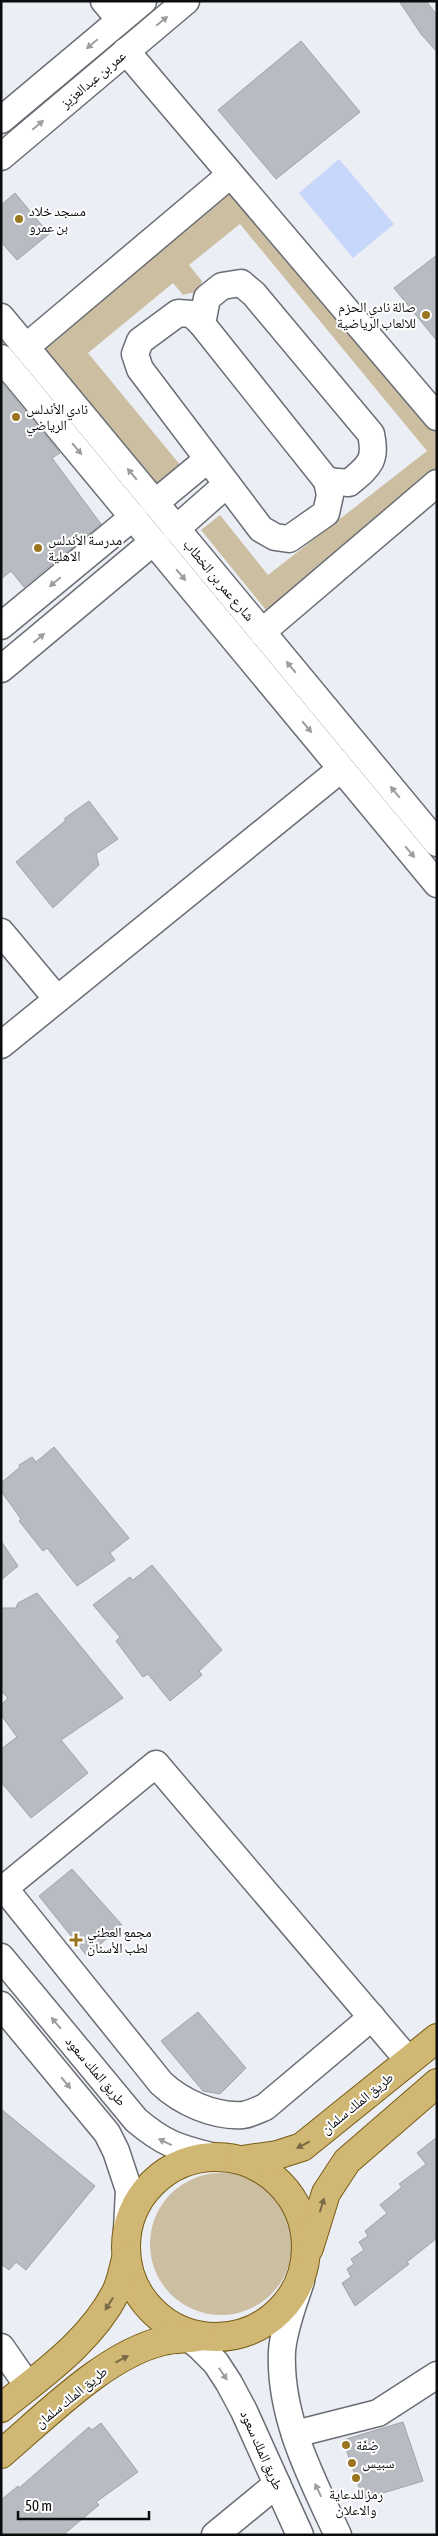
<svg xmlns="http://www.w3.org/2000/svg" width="438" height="2536" font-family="'Asap Condensed','Noto Naskh Arabic',sans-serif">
<rect width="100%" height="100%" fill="#ebeef5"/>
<g fill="#ccbea1">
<path d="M240,182L437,420V469L352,540L270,615L201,530L220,515L268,575L427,451L240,224L189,265L202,281L199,291L183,295L173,283L88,353L181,466L155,487L39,347Z"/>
<circle cx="221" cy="2244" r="71"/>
</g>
<path fill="#c7d7fb" d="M339,159L394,224L353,258L299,193Z"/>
<g fill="#b9bbc2" stroke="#a0a3aa">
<path d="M399,1H426L437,15V52L421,34Z"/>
<path d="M301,41L360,112L276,179L218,110Z"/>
<path d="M15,193L49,234L17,260L1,242V205Z"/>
<path d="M437,255V341L394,288Z"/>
<path d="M1,382L60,453L52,458L101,524L24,587L11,571L1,579Z"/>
<path d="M89,801L118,839L96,854L99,865L53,908L16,862L65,821V818Z"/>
<path d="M54,1447L129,1538L110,1553L115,1560L77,1586L47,1548L43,1551L19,1521L21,1519L1,1491V1483L20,1467L19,1465L32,1457L36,1462Z"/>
<path d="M1,1541L18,1566L1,1580Z"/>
<path d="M152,1565L222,1650L199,1671L202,1675L170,1701L148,1674L143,1677L116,1641L120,1637L93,1605L130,1577L133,1580Z"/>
<path d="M37,1593L123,1698L61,1740L88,1773L31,1818L1,1782V1749L17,1737L1,1715V1705L8,1698L1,1691V1608H16L18,1603Z"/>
<path d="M72,1869L122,1925L87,1956L39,1896Z"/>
<path d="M198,2012L246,2068L220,2094L203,2091L161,2041Z"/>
<path d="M1,2109L95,2186L26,2270L16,2262L9,2270L1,2264Z"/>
<path d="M437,2137V2238L407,2262L409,2264L355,2306L342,2283L351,2277L347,2269L354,2264L351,2259L364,2250L359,2242L368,2236L365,2231L387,2213L380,2205L402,2187L399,2184L426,2164L417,2153Z"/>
<path d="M403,2422L423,2481L363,2499L343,2440Z"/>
<path d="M101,2423L138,2472L96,2502L99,2505L63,2535H1V2500L18,2486L19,2488L89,2427L92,2430Z"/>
</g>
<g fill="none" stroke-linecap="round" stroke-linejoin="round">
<g stroke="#6a6d73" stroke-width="29">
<g id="minor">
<path d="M104,1L120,20"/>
<path d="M126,51L437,417"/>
<path d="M1,120L143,1"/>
<path d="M1,157L186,1"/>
<path d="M178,313L192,314L202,324L327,481L330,495L326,513L289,539L275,537L261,529L140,369L135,354L140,341Z"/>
<path d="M1,317L437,843"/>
<path d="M202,324L207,298L222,286L241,283L254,294L371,434C377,461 369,466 349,483L327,481"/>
<path d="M26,347L230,175"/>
<path d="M1,358L437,884"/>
<path d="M155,503L208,459"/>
<path d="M176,529L227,484"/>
<path d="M1,626L133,517"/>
<path d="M262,632L437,483"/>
<path d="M1,669L153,542"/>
<path d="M1,932L57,999"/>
<path d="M1,1045L341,769"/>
<path d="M5,1889L161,2083C181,2102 214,2117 243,2115C250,2114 258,2110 265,2107L372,2017"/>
<path d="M1,1891L156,1764L409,2061"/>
<path d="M1,1957L136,2120C163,2143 178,2148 211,2156"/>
<path d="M1,2005L107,2133L116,2151L129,2190L127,2230"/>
<path d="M301,2281C294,2303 284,2327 282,2351C279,2417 311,2477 338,2535"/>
<path d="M176,2328L199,2346L216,2363L229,2383L244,2411L300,2535"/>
<path d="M1,2347L28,2386"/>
<path d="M295,2434L378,2413L437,2375"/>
<path d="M215,2535L277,2484"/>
</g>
</g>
<g stroke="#785c14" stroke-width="30">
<g id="major">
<circle cx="216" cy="2247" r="90"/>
<path d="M242,2160L277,2155L302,2147L437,2038"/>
<path d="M309,2248L326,2193L347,2161L437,2083"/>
<path d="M1,2408C43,2374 91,2341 116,2292C121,2282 123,2270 126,2259"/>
<path d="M1,2454C46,2416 106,2354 163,2341C174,2338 186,2339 198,2337"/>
</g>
</g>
<use href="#minor" stroke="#fff" stroke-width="26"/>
<use href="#major" stroke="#d1b774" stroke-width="28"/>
</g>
<defs><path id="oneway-solid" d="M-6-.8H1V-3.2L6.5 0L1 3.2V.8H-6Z" transform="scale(1.25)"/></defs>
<g fill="#9d9e9f">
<use href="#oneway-solid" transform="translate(162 21) rotate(-39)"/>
<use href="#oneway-solid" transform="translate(92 44) rotate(140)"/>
<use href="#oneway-solid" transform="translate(38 125) rotate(-40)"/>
<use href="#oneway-solid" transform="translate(77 449) rotate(50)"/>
<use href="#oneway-solid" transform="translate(132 474) rotate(-130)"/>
<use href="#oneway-solid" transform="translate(181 575) rotate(50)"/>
<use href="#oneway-solid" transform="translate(55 582) rotate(140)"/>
<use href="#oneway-solid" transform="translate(39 638) rotate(-40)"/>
<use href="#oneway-solid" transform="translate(291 667) rotate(-130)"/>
<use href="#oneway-solid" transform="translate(307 727) rotate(50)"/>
<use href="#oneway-solid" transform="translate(395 792) rotate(-130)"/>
<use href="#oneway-solid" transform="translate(410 852) rotate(50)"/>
<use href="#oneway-solid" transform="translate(56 2023) rotate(-130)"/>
<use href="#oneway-solid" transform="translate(66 2083) rotate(50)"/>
<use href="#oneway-solid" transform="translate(165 2142) rotate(-155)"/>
<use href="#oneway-solid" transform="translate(223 2374) rotate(56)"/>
<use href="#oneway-solid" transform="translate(318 2490) rotate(-115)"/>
</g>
<g fill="#786a46">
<use href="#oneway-solid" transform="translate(303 2145) rotate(152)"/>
<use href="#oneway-solid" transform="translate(322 2205) rotate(-73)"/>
<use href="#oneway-solid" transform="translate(109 2304) rotate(122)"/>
<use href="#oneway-solid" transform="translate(122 2359) rotate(-28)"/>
</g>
<g fill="#98751e" stroke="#fff" stroke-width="2">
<circle cx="19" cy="219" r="5"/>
<circle cx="426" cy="315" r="5"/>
<circle cx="16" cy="417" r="5"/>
<circle cx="38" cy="548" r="5"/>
<path d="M73.5 1932.5h5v5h5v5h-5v5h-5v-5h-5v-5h5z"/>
<circle cx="346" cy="2445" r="5"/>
<circle cx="352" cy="2463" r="5"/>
<circle cx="356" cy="2478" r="5"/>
</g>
<g text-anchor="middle" stroke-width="4" stroke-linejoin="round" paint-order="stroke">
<g font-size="14" fill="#0b0c0e" stroke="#fff">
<text transform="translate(93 79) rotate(-40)" y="5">عمر بن عبدالعزيز</text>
<text transform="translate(219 580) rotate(50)" y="5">شارع عمر بن الخطاب</text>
<text transform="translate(96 2071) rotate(50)" y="5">طريق الملك سعود</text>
<text transform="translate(357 2103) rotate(-39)" y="5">طريق الملك سلمان</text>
<text transform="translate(71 2397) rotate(-39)" y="5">طريق الملك سلمان</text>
<text transform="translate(262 2450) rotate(66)" y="5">طريق الملك سعود</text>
</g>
<g font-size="14" fill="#0b0c0e" stroke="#fff" text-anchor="start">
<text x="29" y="216">مسجد خلاد<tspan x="29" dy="16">بن عمرو</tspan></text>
<text x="416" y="312" text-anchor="end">صالة نادي الحزم<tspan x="416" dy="16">للالعاب الرياضية</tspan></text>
<text x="26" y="414">نادي الأندلس<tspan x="26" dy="16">الرياضي</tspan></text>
<text x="48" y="545">مدرسة الأندلس<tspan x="48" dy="16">الاهلية</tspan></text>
<text x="87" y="1937">مجمع العطني<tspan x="87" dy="16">لطب الأسنان</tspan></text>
<text x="356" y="2450">ضِفّة</text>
<text x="362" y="2468">سبيس</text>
<text x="356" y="2499" text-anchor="middle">رمز للدعاية<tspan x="356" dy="16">والاعلان</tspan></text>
</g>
</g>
<rect width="438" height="2536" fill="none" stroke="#0b0c0e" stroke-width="5"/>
<path d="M18 2511v8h131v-8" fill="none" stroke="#0b0c0e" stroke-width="2.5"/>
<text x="25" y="2511" font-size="15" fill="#0b0c0e" stroke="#ffffff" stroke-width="4" paint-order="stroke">50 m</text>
</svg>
